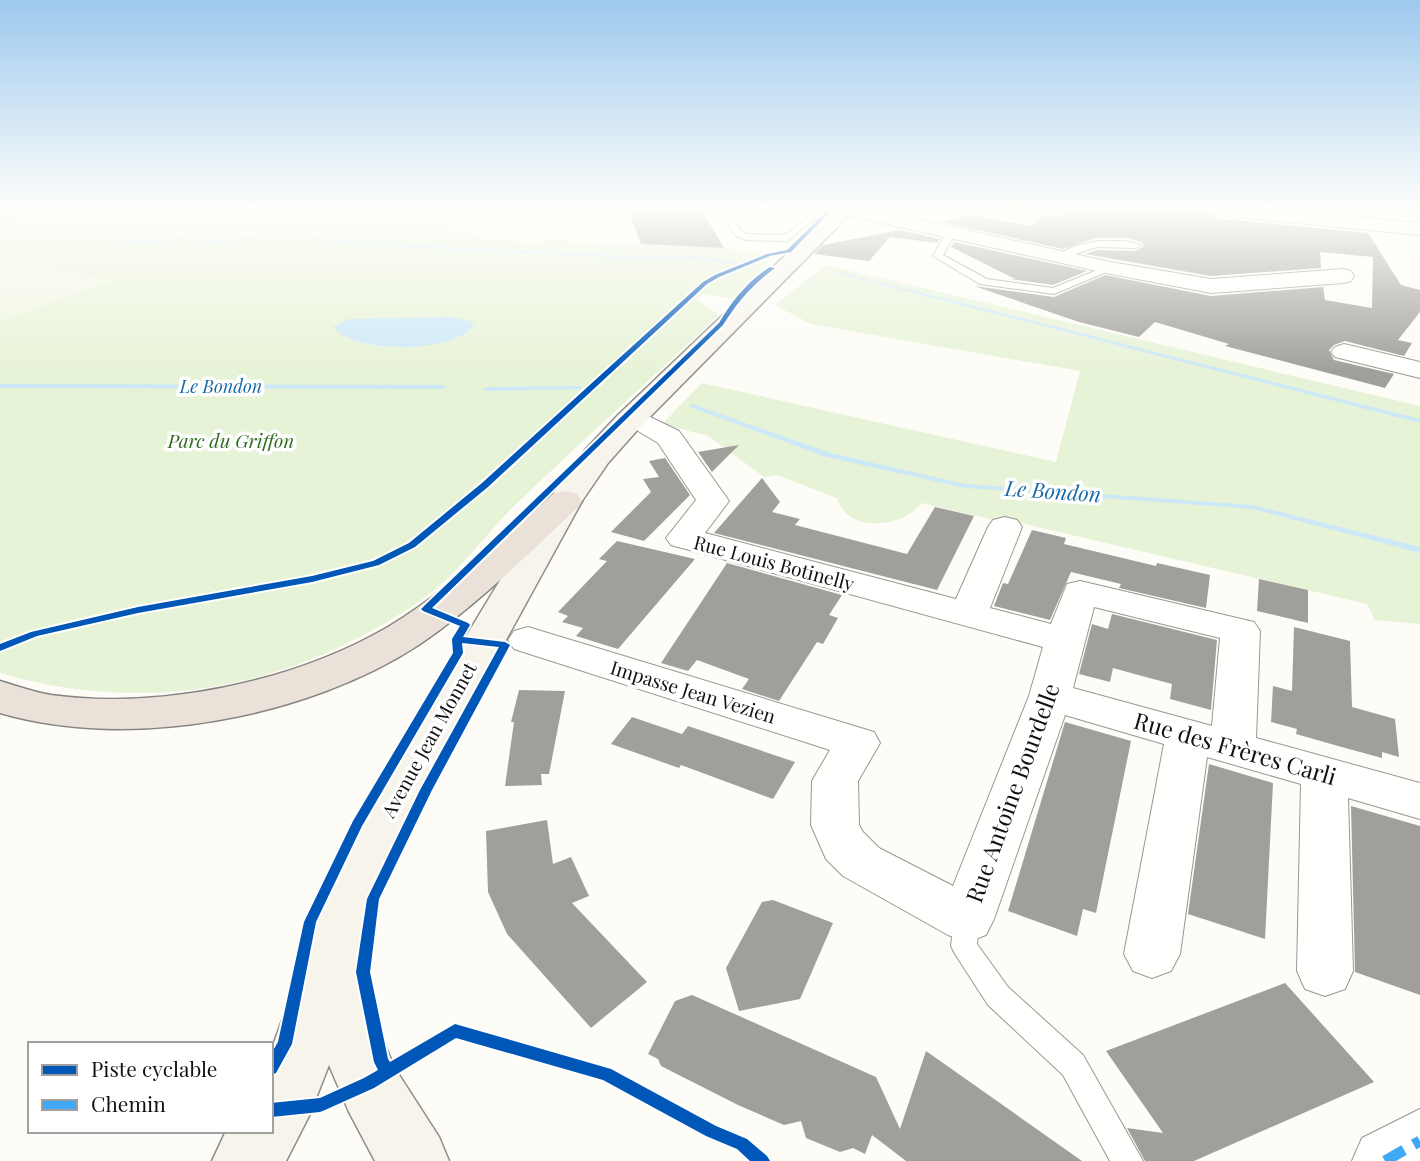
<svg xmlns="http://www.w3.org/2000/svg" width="1420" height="1161" font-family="'Playfair Display',serif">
<rect width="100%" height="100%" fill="#fdfcf7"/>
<g fill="#e7f3d7">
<path d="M0,209H408L486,240L543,242L547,240L717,248L777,254L732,299L703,294L696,299L719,315C652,378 583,440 517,503C485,534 461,572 424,598C298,687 148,717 0,673Z"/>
<path d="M826,265L1420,406V624L1375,620L1367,604L1020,523L1019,526L921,503C904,528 847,534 837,498L777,475L764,477L708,436L662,424L702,383L1056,462L1080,371L811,324L775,305Z"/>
</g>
<path fill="#f0f6e1" d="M0,256L111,281L0,322Z"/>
<path fill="#cde8f7" d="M452,317L470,321L474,325C453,354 354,354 333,327L349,319Z"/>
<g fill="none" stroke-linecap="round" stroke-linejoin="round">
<g fill="#cde8f7" fill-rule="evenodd">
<path d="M0,221L29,225L75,226L125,242L179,238L220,240L292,233L325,239L408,245L642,257L695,256L734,262L731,264L695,258L642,259L408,247L325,241L292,235L220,242L179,240L125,244L75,228L29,227L0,223Z"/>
<path d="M836,271L1420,419V423L836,273Z"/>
<path d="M0,384L443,385L446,387L443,389L0,388Z"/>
<path d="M579,386L581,387V389L486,391L483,389L486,387Z"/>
<path d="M692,404L831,453L965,484L1253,505L1420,547V553L1253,509L965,488L826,457L690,407V405Z"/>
</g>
</g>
<g fill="#a19f9c">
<path d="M628,209H701L724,248L641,244Z"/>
<path d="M1063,209H1203L1214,218L1368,233L1401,285L1420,290V312L1398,340L1412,343L1404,356L1345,341L1334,345L1329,350L1334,360L1394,374L1385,388L1225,346L1229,344L1155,322L1139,337L1079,322L974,286L1054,297L1105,275L1211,296L1323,287L1325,300L1372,308L1373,257L1320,252L1321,268L1211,276L1085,254L1097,250L1136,251L1144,246L1142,242L1127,238H1096L1063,249L940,222L972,215L1031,226L1044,214L1062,216Z"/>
<path d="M900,230L940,239L937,243L890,237L869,261L814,254L823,245Z"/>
<path d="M954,242L1087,271L1053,285L1010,279H1015L951,247Z"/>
<path d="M739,445L712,472L698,452Z"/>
<path d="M665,458L690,495L644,541L611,532L651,492L643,479L659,477L649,461Z"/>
<path d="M762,478L780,502L772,512L800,519L795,525L907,554L935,507L974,516L937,590L714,533Z"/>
<path d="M1032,530L1066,538L1064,544L1156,566L1157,563L1210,575L1206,608L1119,588L1121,584L1071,572L1050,620L994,606L1003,583L1008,584Z"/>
<path d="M617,541L695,559L618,649L576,636L583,628L562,622L568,616L558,612L607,561L599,559Z"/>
<path d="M727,563L842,595L829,615L838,618L823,644L817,642L779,701L742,689L749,679L697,660L688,671L661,663Z"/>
<path d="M1259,579L1308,590V623L1257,611Z"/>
<path d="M1112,614L1217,640L1211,710L1170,699L1172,684L1142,676L1113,668L1110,682L1079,674L1092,624L1108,629Z"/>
<path d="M1294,627L1350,641L1352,707L1395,719L1399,757L1382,752V758L1338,746L1296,734L1297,729L1271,722L1273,686L1292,691Z"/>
<path d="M519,690L565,691L549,774H541L542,785L505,786L514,722H511Z"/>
<path d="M632,717L682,734L688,726L795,762L773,799L681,765L679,768L611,744Z"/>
<path d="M1065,722L1131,741L1096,913L1083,909L1077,936L1008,911Z"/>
<path d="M1209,764L1273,783L1265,939L1188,914Z"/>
<path d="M1351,806L1420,826V995L1355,972Z"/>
<path d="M547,820L553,864L571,857L589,896L572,903L647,982L591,1028L507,934L488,892L486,831Z"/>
<path d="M773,900L833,923L800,999L739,1011L726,968L762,902Z"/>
<path d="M1285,983L1374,1082L1194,1161H1145L1127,1128L1163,1133L1106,1051Z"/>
<path d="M692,995L876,1077L900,1129L926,1051L1082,1161H906L872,1135L865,1154L853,1148L840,1152L806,1138L801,1121L784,1125L738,1105L661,1066L658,1059L648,1054L675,1001Z"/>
</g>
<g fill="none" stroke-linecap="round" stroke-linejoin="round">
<g stroke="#979795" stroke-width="2">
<g id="lane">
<path d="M719,209H727L742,232L747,234L785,235L818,209H827L787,241L746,240L736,236Z"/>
<path d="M952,228L957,231L943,255L987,279L1053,288L1107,266L1116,268L1054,294L980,284L933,256L947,231Z"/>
<path d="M1097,241H1126L1141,245L1136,248L1097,247L1060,259L1055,256L1075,246Z"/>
<path d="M967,908L976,911L980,919L977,944L1008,987L1083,1055L1143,1161H1110L1063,1075L988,1005L955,954L951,946L954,919L958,911Z"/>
</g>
</g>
<g stroke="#979795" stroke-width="2">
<g id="street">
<path d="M837,209H871L1111,262L1211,279L1343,269L1351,271L1354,276L1351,281L1343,283L1211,293L1111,274L846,215Z"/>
<path d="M1205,209H1272L1420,223V235L1214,215Z"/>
<path d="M1344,344L1420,362V378L1335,357L1331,352L1335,347Z"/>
<path d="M648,416L679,431L729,501L705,533L956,599L988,527L993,520L1005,517L1017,520L1022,527L990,608L1051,624L1067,584L1080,581L1254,622L1260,631L1256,738L1420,783V819L1348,798L1353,971L1345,989L1325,996L1305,989L1297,971L1301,784L1207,757L1180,954L1171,971L1152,978L1133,971L1124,954L1164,744L1065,715L994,919L986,935L967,942L948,935L843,876L826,859L811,825L812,781L830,750L514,649L508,640L514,631L528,627L874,732L880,743L858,781L859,825L863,832L879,848L953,886L1029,696L1043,647L671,545L666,538L696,500L658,443L638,431L633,425L638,419ZM1094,607L1220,638L1212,726L1073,688Z"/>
<path d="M1420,1109V1161H1352L1362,1138Z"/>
</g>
</g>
<g stroke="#8e8d8b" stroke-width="3">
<path id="secondary" d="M834,209H855L640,427L608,463L582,501L421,795L374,895L363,957L379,1030L394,1067L439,1137L449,1161H375L349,1112L329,1065L309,1116L286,1161H212L226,1131H271V1051L307,951L320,895L378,782L548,501L586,449L618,415Z"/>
</g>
<g stroke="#858482" stroke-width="3">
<path id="highway" d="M565,491L577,494L582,501L577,508C527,555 477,605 420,644C308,718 129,751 0,713V681C17,686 33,692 51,695C159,710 294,682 388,627C448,591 500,540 553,494Z"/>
</g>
<use href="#lane" fill="#fffffe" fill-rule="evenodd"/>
<use href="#street" fill="#fffffe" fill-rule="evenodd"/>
<use href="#secondary" fill="#f6f4eb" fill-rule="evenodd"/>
<use href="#highway" fill="#eae1d8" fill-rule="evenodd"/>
<path stroke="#3fa9f5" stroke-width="11" stroke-dasharray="22 11" stroke-linecap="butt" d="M1385,1161L1420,1141"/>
<g stroke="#fff" stroke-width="4">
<g id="cycleway">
<path d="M829,209H833L791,252L770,256L719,277L707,284L488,487L415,547L379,565L312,582L138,613L37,636L0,651V644L31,632L138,607L312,576L373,561L409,543L482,483L703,282L715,275L767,254L787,250Z"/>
<path d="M770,267L775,268C752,285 738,301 723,325L432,608L468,623L470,625L463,637L505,642L510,645L432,790L379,899L370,972L388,1059L390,1062L455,1024L611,1069L716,1126L747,1139L767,1156L770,1161H750L737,1149L706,1136L603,1080L456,1038L374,1088L325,1110L320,1112L271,1117V1103L320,1098L364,1078L378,1070L374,1062L356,972L367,899L420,790L499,647L462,643L463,653L362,826L316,922L292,1044L276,1073L271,1075V1054L278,1042L304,922L353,821L453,653L452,639L460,626L423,611L421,609L719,323C732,301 748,281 770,267Z"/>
</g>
</g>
<use href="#cycleway" fill="#0057b8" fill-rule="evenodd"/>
</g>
<linearGradient id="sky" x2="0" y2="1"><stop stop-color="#9dc9ee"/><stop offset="0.56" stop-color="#fefefb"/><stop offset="1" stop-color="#fefefb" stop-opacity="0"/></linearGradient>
<rect width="1420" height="372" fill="url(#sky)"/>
<g text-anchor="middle" stroke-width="7" stroke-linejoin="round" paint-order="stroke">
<g font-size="18" font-style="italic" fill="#1768a6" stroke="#fff">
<text x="221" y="393">Le Bondon</text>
</g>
<g font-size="19" font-style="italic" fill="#2f6b1f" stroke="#fff">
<text x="231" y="448">Parc du Griffon</text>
</g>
<g font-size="19" fill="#111" stroke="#fff">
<text transform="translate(774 563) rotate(15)" y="7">Rue Louis Botinelly</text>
<text transform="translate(693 692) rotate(17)" y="7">Impasse Jean Vezien</text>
<text transform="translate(429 740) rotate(-61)" y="7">Avenue Jean Monnet</text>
</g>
<g font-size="21" font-style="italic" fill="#1768a6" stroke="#fff">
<text transform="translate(1053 492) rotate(4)" y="7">Le Bondon</text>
</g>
<g font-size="23" fill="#111" stroke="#fff">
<text transform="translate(1235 749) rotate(16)" y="8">Rue des Frères Carli</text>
<text transform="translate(1013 793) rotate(-70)" y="8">Rue Antoine Bourdelle</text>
</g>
</g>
<rect x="28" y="1042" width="245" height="91" fill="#ffffff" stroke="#a0a0a0" stroke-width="2"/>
<rect x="42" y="1065" width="35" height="10" fill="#0057b8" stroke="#a0a0a0" stroke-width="2"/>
<text x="91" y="1077" font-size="21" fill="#111111">Piste cyclable</text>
<rect x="42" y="1100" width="35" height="10" fill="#3fa9f5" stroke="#a0a0a0" stroke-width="2"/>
<text x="91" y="1112" font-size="21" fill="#111111">Chemin</text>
</svg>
